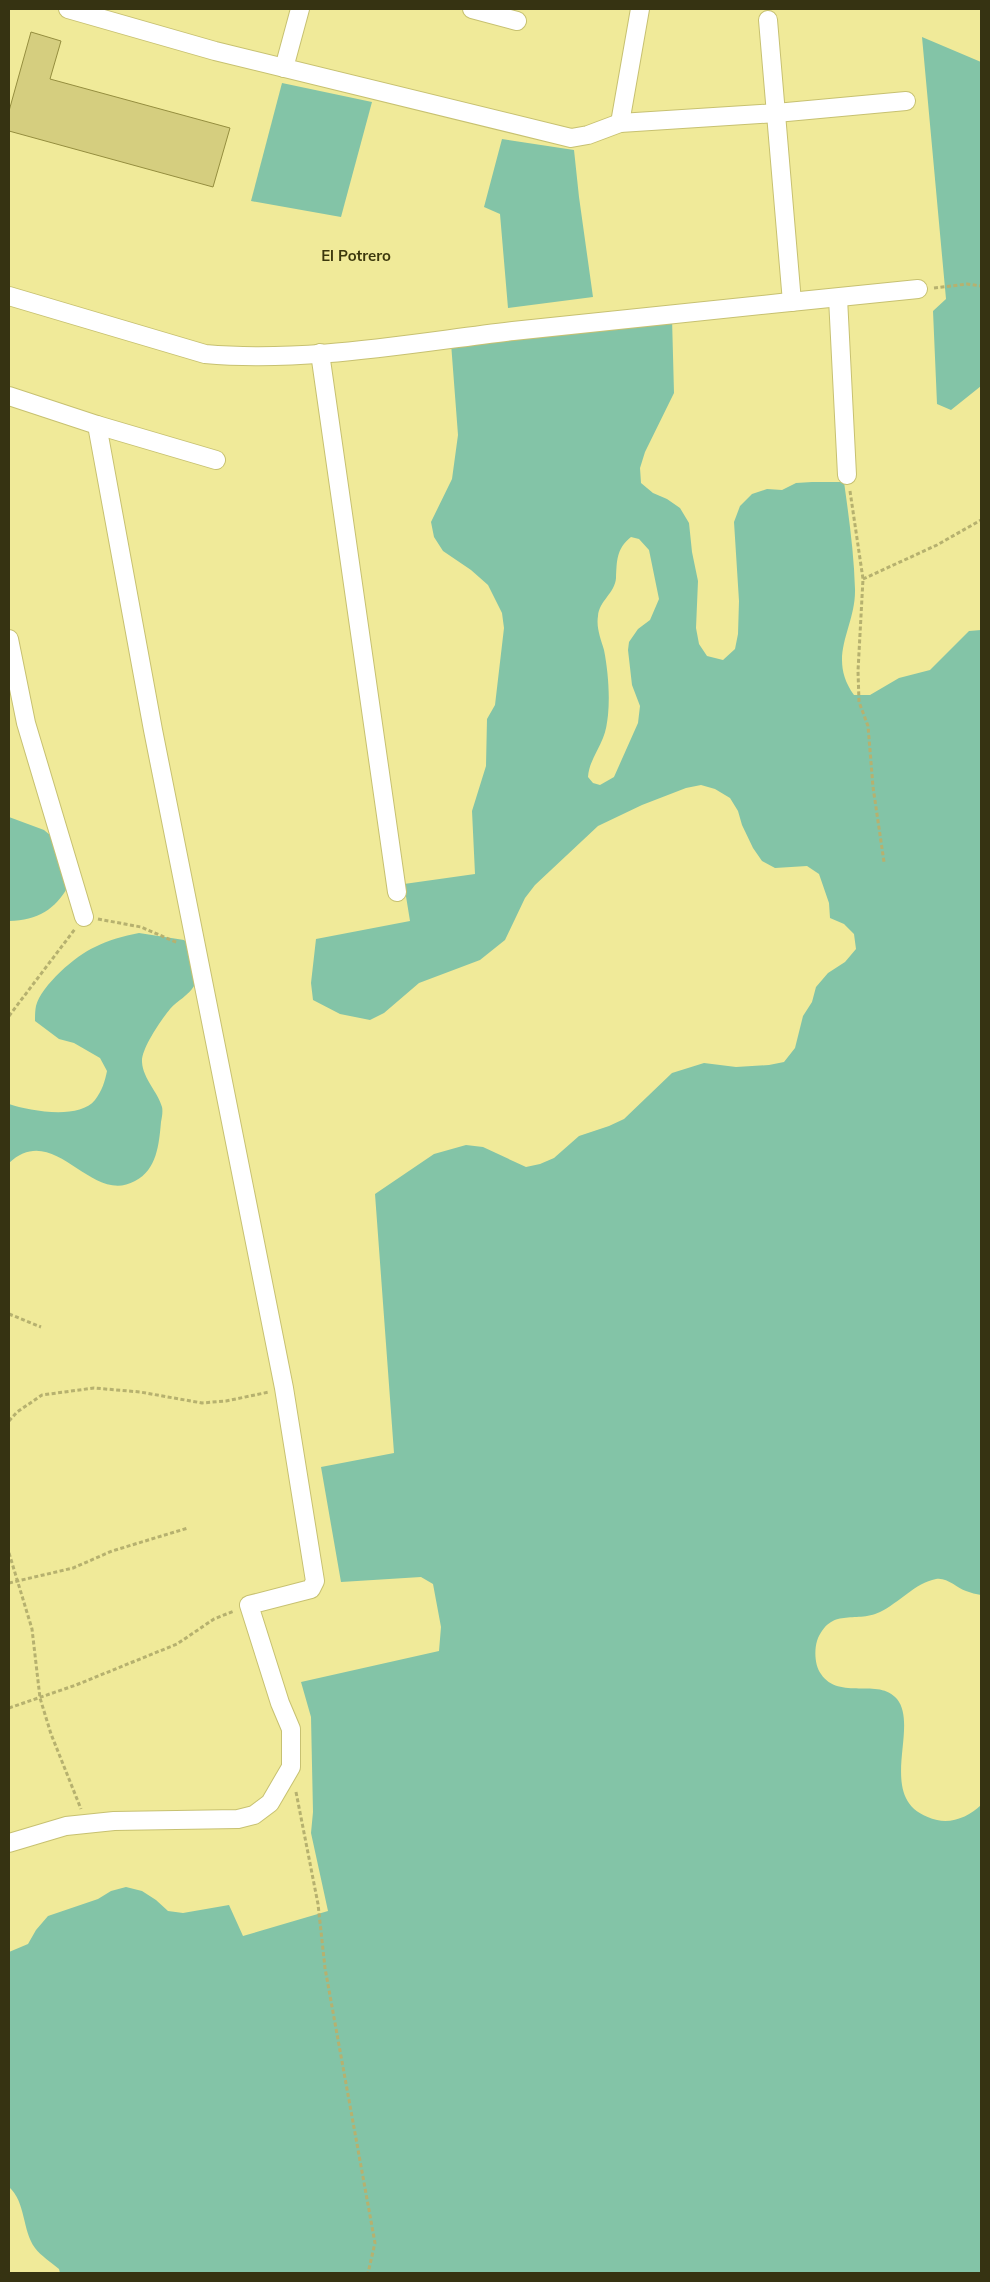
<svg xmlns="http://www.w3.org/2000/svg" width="990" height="2282" font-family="Mulish,sans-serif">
<rect width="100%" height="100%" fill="#f0ea99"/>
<g fill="#83c4a7" fill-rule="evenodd">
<path d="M922,37L981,62V386L951,410L937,404L933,311L946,299Z"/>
<path d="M282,83L372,102L341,217L251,201Z"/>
<path d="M502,139L574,150L579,197L593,297L508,308L500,214L484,207Z"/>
<path d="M672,318L674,393L645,452L640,468L641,483L653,493L667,499L680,508L689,523L692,552L698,581L696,628L699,644L707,656L723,660L735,649L738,634L739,601L734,522L740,506L752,494L767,489L782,490L796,483L812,482H844C849,518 854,553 855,589C856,628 826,656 854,695H870L899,678L930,670L969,631L981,630V1595C976,1594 971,1593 966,1591C957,1588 947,1577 936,1579C915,1583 899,1603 880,1612C854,1624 831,1606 817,1641C814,1651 815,1666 821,1674C839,1701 879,1677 897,1699C921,1729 871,1804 937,1820C952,1824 970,1816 981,1805V2273H60L59,2269C51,2262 41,2256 35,2248C22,2230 26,2202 9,2187V1952L28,1944L36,1930L48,1916L98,1899L111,1891L126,1887L142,1891L156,1900L168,1911L183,1913L229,1905L243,1936L328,1911L311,1833L313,1812L311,1717L301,1682L439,1651L441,1627L433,1584L421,1577L341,1582L321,1467L394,1453L375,1194L434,1154L466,1145L483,1147L526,1167L540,1164L554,1158L579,1136L609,1126L624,1119L672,1073L704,1063L736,1067L769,1065L784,1062L795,1048L803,1016L812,1002L816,987L828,973L845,962L856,949L854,934L844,924L830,918L829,903L819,874L807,866L775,868L762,861L753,848L742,825L738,811L730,798L715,789L701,785L686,788L642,805L598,826L535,885L525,898L505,940L480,960L419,983L384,1013L370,1020L340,1014L313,1000L311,983L316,939L410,921L404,884L475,874L472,811L486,766L487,719L495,705L504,628L502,613L488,585L471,570L443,551L434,537L431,522L452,479L458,435L451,343ZM631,537L639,539L649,550L659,599L650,620L638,629L629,642L628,650L632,685L640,706L638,723L614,777L600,785L593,783L588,777C589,762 598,751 603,738C606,731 607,723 608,715C610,695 608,670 604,650C601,639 596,628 598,616C599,601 615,593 616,578C617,561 616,549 631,537Z"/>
<path d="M9,817L44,830L57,841L69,885C55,910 38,920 9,921Z"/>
<path d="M139,933L184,940L197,952C197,962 200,976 194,986C189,995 177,1001 170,1009C161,1020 141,1049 142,1062C143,1079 158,1092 162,1107C163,1111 162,1117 161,1122C159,1144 157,1170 135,1181C90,1206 55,1120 9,1163V1104C30,1111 79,1120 95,1100C102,1091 105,1081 107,1071L100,1058L74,1043L59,1039L35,1021C35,1016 35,1011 36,1006C41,986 76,955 95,947C109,940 123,936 139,933Z"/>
</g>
<path fill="#d5ce7f" stroke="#958e3f" d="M31,32L61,41L50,79L230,128L213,187L9,131V111Z"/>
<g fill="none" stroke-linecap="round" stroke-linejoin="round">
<g stroke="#c7c171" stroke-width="20">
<g id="minor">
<path d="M68,9L215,51L571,138L588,135L620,123L776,113L906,101"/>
<path d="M472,9L517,21"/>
<path d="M768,20L792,302"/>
<path d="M284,68L300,9"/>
<path d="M620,123L640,9"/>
<path d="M9,296L205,354C307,363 411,343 513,331C648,316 783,303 918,289"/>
<path d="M838,298L847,475"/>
<path d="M320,353L397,892"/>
<path d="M9,396L97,425L216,460"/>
<path d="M9,639L26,723L84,917"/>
<path d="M9,1843L66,1826L114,1821L238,1819L254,1815L270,1803L291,1767V1729L280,1703L249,1605L311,1589L315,1581L284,1388L153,730L97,425"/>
</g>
</g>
<g stroke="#b6b16f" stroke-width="3" stroke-dasharray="4 2.5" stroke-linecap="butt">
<path d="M934,288L967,284L981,286"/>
<path d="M850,491L863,579L858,671L859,702L868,726L873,787L884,862"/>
<path d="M863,579L937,545L981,520"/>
<path d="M98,919L141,927L178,943"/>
<path d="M9,1016L75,929"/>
<path d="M9,1314L41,1327"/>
<path d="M9,1421L17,1412L42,1395L94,1388L140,1392L202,1403L226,1401L269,1392"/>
<path d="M9,1553L32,1629L40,1698L51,1734L81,1809"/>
<path d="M9,1583L73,1568L112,1551L188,1528"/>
<path d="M9,1708L76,1685L177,1644L214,1619L234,1611"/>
<path d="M296,1792L318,1904L325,1968L375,2243L368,2273"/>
</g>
<use href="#minor" stroke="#fff" stroke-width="18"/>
</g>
<g text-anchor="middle" stroke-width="4" stroke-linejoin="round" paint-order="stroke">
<g font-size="15" font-weight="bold" fill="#3c380d" stroke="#f0ea99">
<text x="356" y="261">El Potrero</text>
</g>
</g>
<rect width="990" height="2282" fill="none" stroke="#363312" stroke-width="20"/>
</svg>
